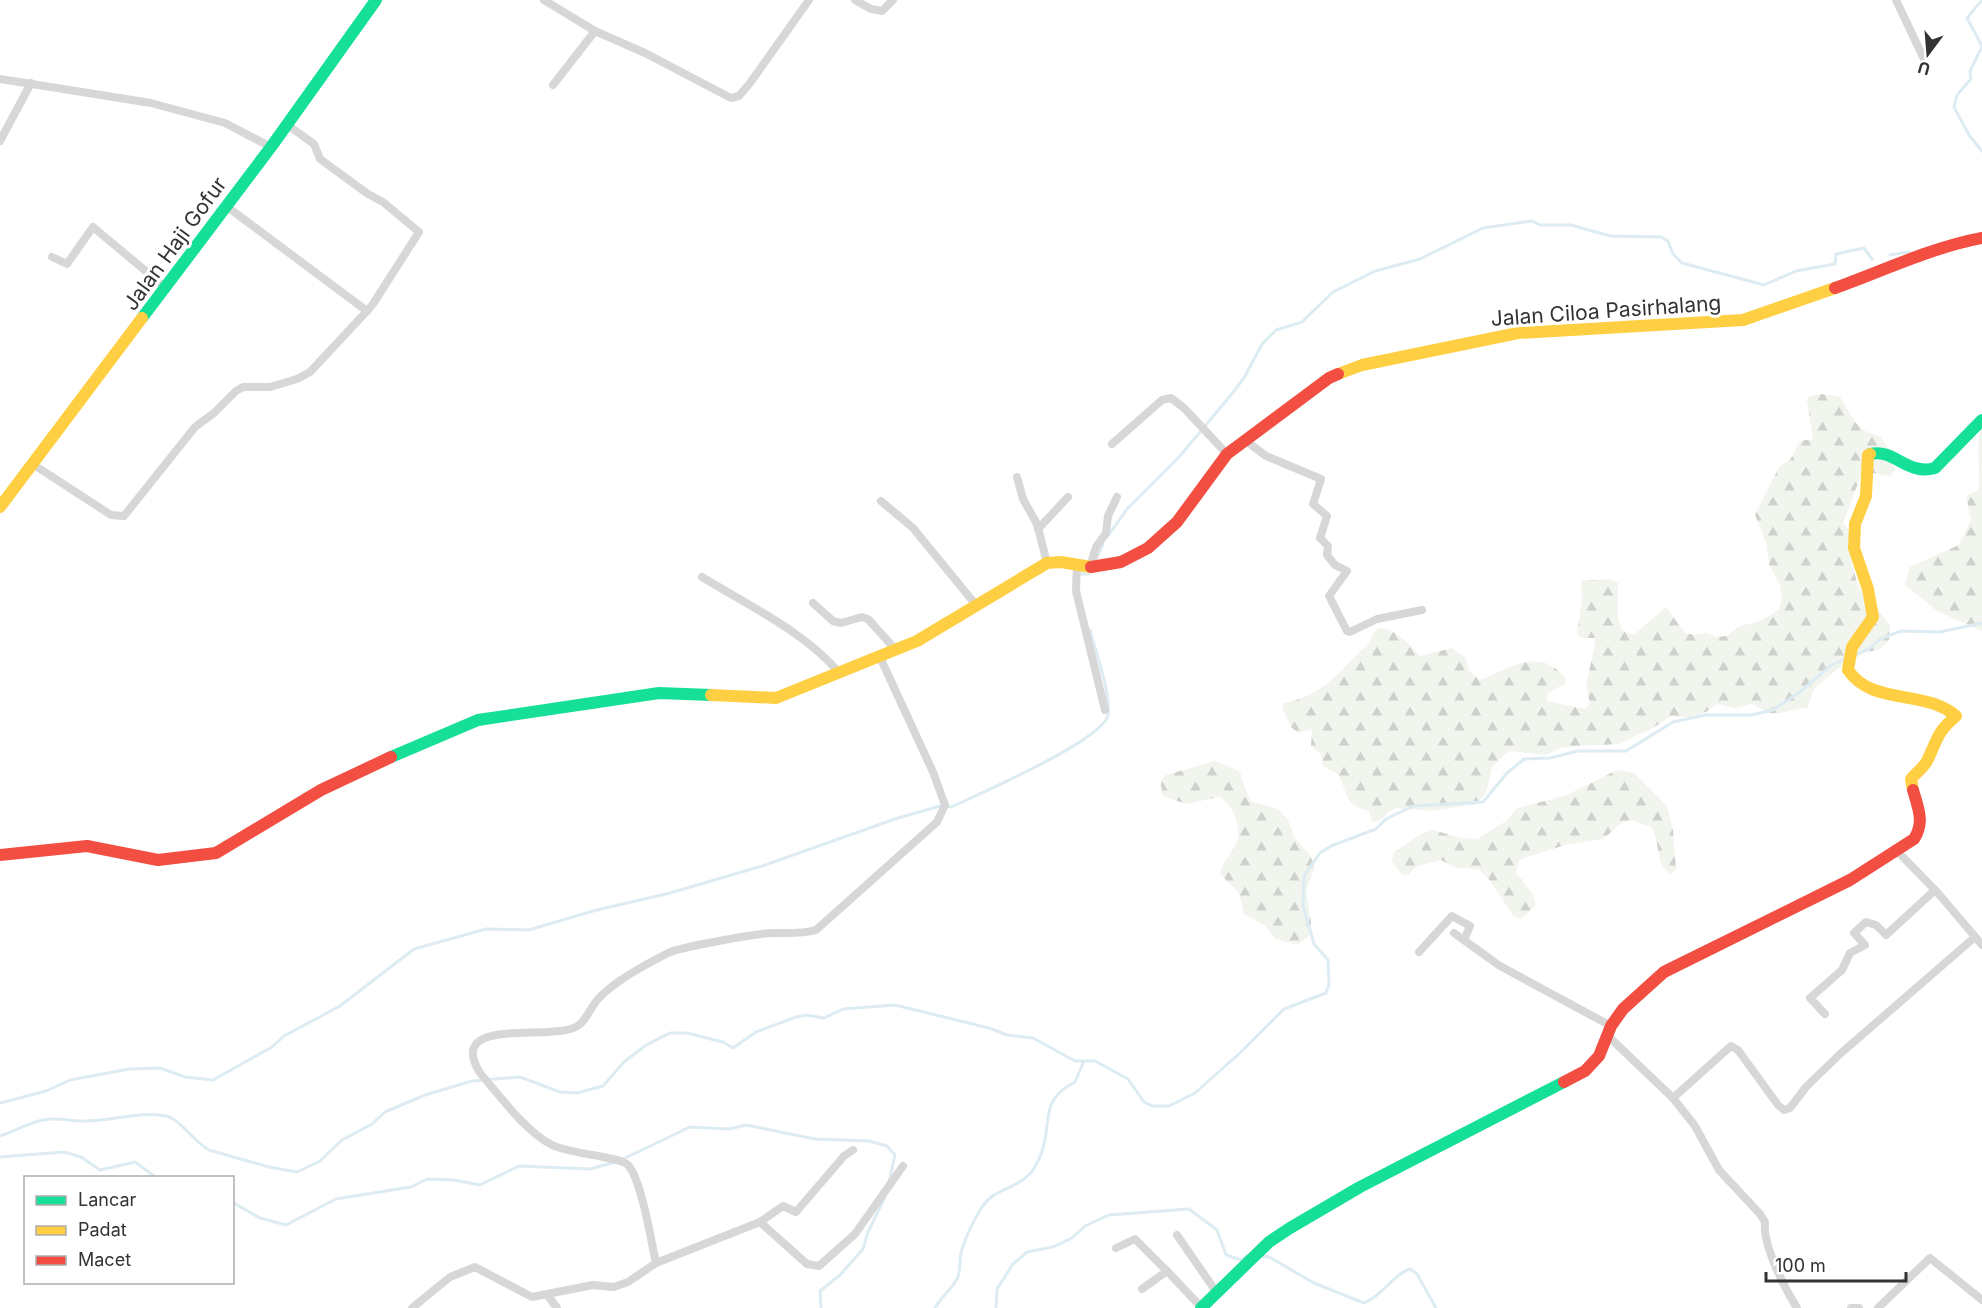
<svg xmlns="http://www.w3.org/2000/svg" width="1982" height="1308" font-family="Inter,sans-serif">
<defs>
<pattern id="forest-firs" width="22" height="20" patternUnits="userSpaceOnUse" patternTransform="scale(1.5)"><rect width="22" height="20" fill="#f1f5ed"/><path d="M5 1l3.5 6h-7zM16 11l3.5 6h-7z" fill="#cfd2cc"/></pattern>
</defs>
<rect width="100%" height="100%" fill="#fff"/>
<g fill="url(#forest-firs)">
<path d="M1822,394L1840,397L1855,422L1865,431L1881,437L1890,452L1895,470L1890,476L1867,472L1860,478L1843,523L1852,533L1849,552L1858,586L1890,625L1889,640L1881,649L1854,655L1814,689L1808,707L1781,713H1769L1752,704L1735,708L1717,704L1706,712L1689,717L1671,716L1653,728L1618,744L1563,747L1546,755L1509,751L1492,767L1486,793L1476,804L1432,811L1396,808L1388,812L1383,819L1372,823L1369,811C1342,805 1349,793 1338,774L1323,766L1321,754L1311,746L1312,729L1298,733L1291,727L1282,707L1284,703C1323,696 1338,672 1365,647C1371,642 1372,633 1379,628C1396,629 1410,644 1420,656L1452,648L1466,658L1469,671L1480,680C1505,671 1530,651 1555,668C1561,673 1565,675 1566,683L1548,693L1547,701L1586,709L1590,704L1586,686L1596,638H1581L1577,633L1582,601L1581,581L1609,579L1618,583V618L1622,630L1634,635L1666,607L1685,633L1694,635L1707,633L1715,637L1727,636L1738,627L1760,621L1779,610L1782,599L1780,585L1769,564L1766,542L1755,515L1779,467L1790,460L1800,441L1813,439L1807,400L1809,396Z"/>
<path d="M1982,426V631L1937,611L1905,585L1910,567L1959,545L1971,520L1966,496L1978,490C1982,469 1974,446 1982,426Z"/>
<path d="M1215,761L1239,771L1250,801L1278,809L1288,820L1294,837L1310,855L1315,867L1306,891L1311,923L1309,936L1297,945L1275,939L1265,926L1244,914L1239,893L1220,874C1222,862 1228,858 1234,848C1244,832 1235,805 1219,797L1186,804L1163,796L1160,781L1166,775Z"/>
<path d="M1617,770L1634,773L1667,806L1673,830L1676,869L1671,874C1654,864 1661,841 1651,827L1631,820L1623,822L1603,839L1565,845L1519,860L1516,873L1532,893L1536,905L1521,919L1514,917L1488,878L1478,869L1456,868L1441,860L1418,866L1408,875H1402L1392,861L1393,853L1421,834L1433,830L1461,838L1477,839L1506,821L1517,808L1567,795Z"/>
</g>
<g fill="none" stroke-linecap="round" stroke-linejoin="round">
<g stroke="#ddebf3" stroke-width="3">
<path d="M1982,0L1967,18L1982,46"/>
<path d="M1982,47L1970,71L1971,79L1957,95L1954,107L1969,135L1982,151"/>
<path d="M1890,255L1909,252"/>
<path d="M1108,536L1127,509L1179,457L1231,395L1244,378L1262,344L1276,330L1302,322L1333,292L1375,271L1420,259L1483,228L1532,221L1540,225H1571L1610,236L1661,237L1668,241L1673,254L1682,263L1764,285L1796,271L1835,264L1836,254L1864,248L1872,259"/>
<path d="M1096,560L1103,544"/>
<path d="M1078,574H1089L1090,571"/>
<path d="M1854,656L1870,648L1880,639L1901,631L1940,632L1982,623"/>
<path d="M0,1103L46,1091L70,1080L129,1069L160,1068L185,1077L213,1080L272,1047L284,1036L340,1006L414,949L486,929L529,930L593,911L670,893L762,866L895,819L940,806L951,807C977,795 1104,740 1108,715C1111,693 1096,653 1090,630"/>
<path d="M0,1136C15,1131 28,1123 43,1120C56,1117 66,1120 79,1121C106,1123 141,1110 166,1116C180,1119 194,1142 209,1150L269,1167L297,1172L320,1161L342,1140L372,1124L385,1112L425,1095L472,1081L520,1077L560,1092L577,1093L603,1086L624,1062L646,1045L670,1033H687L723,1042L733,1048L756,1032L796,1017L806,1015L824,1018L843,1009L895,1005L989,1028L1007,1035L1033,1038L1075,1061H1095L1128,1079L1144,1102L1152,1106H1169L1195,1093L1241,1052L1284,1009L1326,993L1329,985L1328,960L1314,944L1303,906L1304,876L1320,853L1331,846L1376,829L1386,819L1413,806L1483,802L1507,773L1524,759L1550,758L1578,751H1626L1673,722L1705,715H1751L1773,710L1801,691L1830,666L1845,659"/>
<path d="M0,1157L64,1152L81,1157L100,1170L135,1162L157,1178"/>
<path d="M621,1160L690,1127L729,1129L746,1125L815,1139L869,1141L887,1146L895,1155L889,1182"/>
<path d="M232,1202L260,1218L286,1225L336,1199L411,1187L427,1179L454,1180L480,1185L519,1166L590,1169L615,1162"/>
<path d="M1261,1256L1269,1257L1314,1283L1364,1303C1384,1295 1392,1275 1410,1269L1417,1274L1436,1308"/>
<path d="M821,1308L820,1291L840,1275L863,1249L868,1232L885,1197"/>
<path d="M935,1308C941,1297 951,1290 957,1279C961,1272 959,1261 961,1253C965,1238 974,1219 982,1207C998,1183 1025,1192 1039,1159C1055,1124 1036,1102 1075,1082L1084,1061"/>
<path d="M996,1308L997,1289L1013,1264L1027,1252L1053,1247L1072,1238L1085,1226L1109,1215L1189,1209L1217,1230L1226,1255L1241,1260L1247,1256"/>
</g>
<g stroke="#d7d7d7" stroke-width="8">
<path d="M544,0L595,31L645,53L731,98L739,96L750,83L809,0"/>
<path d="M855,0L871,9L882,11L893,0"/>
<path d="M1896,0L1924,59"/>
<path d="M0,79L151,103L225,123L271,147"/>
<path d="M553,85L595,31"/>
<path d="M0,141L31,83"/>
<path d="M226,206L367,311L373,304L419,232L383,202L368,194L320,159L314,144L286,124"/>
<path d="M52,257L67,264L93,227L166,288"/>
<path d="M1246,441L1266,456L1321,479L1313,504L1327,516L1320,538L1328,546L1327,555L1335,565L1347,571L1329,596L1347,631L1350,632L1377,619L1422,610"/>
<path d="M1112,444L1162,400L1171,398L1184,408L1227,454"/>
<path d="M34,465L111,515L124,516L195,427L214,413L236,391L243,387H270L297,379L310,372L367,311"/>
<path d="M1017,477L1023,499L1037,524L1047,563"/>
<path d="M881,501L913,528L976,605"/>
<path d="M1038,529L1068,497"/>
<path d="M1077,564L1076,591L1105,710"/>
<path d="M1090,567L1096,547L1106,533L1108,516L1117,497"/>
<path d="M702,577C746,604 807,633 840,674"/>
<path d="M813,603L833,621L841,623L862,617L868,619L895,649"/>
<path d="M1898,852L1937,892L1982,945"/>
<path d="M1454,933L1500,966L1611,1026"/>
<path d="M1419,952L1452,916L1470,926L1464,940"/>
<path d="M1825,1014L1810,998L1842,970L1850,953L1865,945L1854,933L1866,922L1876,925L1886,935L1935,890"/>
<path d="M1609,1037L1673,1098L1695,1126L1719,1170L1760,1214L1765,1222C1762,1244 1785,1289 1797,1308"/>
<path d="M1673,1098L1731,1046L1738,1050L1778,1105L1784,1110L1790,1108L1806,1087L1840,1054L1975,937"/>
<path d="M760,1222L807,1264L819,1266L855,1234L903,1166"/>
<path d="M1177,1235L1217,1293"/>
<path d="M1116,1248L1135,1239L1167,1271"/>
<path d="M656,1263L760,1222L783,1206L796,1212L844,1156L853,1150"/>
<path d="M1142,1289L1167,1271L1202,1308"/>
<path d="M548,1296L557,1308"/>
<path d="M412,1308L450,1277L475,1267L532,1297L593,1285L614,1287L628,1282L656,1263C651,1241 642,1181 628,1165C619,1156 569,1154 552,1145C526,1132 499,1095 480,1073C445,1016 548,1041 576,1027C586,1022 591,1006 599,998C616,980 645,965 668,953C680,947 759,933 775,933C790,933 801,934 816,930L937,822L945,805L933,772L879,655"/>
<path d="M1851,1308H1859"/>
<path d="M1878,1308L1930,1258L1982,1300"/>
</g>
<g stroke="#16e098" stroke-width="12">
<path d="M142,318L271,147L376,0"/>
<path d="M1870,454C1894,448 1907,476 1935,468L1982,420"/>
<path d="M391,757L478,720L659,693L711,695"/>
<path d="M1201,1308L1269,1242L1290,1228L1360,1187L1564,1082"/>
</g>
<g stroke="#ffcf43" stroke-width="12">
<path d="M1338,374L1362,365L1518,333L1743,320L1835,288"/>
<path d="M1870,454L1868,455L1866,496L1855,524L1854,548L1868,589L1873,617L1852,647L1848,670C1872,706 1925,689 1956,716C1936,733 1938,739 1927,761C1924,767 1916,773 1911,779L1913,790"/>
<path d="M0,507L142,318"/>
<path d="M711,695L776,698L917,641L1047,563L1061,562L1091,567"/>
</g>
<g stroke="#f24e42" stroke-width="12">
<path d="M1835,288C1885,270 1930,248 1982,238"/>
<path d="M1091,567L1121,562L1148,548L1177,522L1227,454L1329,378L1338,374"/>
<path d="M0,855L87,846L158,860L216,853L321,790L391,757"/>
<path d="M1564,1082L1585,1071L1599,1056L1611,1026L1623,1009L1664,972L1850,880L1914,839C1925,822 1918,808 1913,790"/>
</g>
</g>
<g text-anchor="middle" stroke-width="6" stroke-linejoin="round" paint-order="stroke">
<g font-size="21" fill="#333" stroke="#fff">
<text transform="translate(175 244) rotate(-54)" y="7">Jalan Haji Gofur</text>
<text transform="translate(1606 311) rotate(-4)" y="7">Jalan Ciloa Pasirhalang</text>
</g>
</g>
<rect x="24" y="1176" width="210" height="108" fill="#ffffff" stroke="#adadad" stroke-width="1.5"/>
<rect x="36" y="1196" width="30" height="9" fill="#16e098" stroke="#adadad" stroke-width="1.5"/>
<text x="78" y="1206" font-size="18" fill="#333333">Lancar</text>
<rect x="36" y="1226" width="30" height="9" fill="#ffcf43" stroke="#adadad" stroke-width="1.5"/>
<text x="78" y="1236" font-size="18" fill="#333333">Padat</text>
<rect x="36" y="1256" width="30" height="9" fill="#f24e42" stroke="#adadad" stroke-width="1.5"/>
<text x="78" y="1266" font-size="18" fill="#333333">Macet</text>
<g transform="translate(1928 54) rotate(196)" stroke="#ffffff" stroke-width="4.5" paint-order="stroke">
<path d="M0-4.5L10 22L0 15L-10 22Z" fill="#333333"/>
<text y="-9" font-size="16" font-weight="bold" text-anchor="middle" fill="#333333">U</text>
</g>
<path d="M1766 1272v9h140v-9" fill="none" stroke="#333333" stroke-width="3"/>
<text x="1775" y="1272" font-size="18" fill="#333333" stroke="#ffffff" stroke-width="4.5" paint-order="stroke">100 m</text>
</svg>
